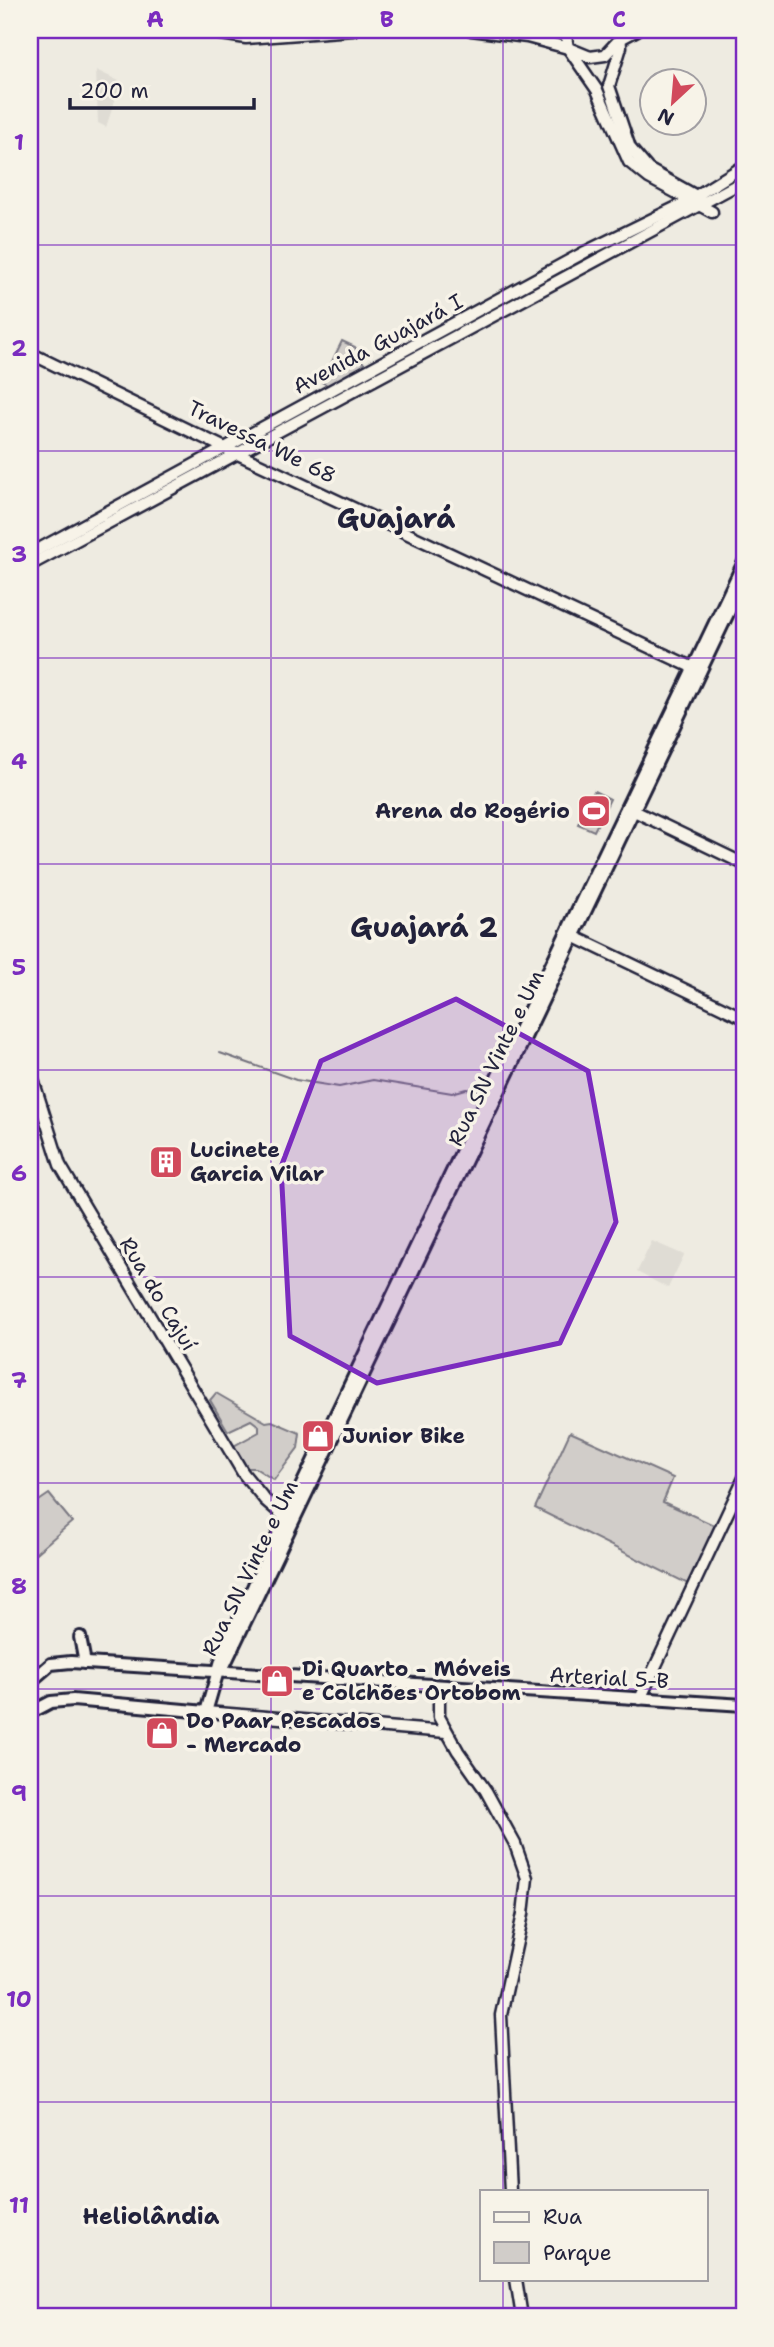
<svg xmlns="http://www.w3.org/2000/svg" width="774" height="2347" font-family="'Shantell Sans',sans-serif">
<rect width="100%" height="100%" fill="#eeebe1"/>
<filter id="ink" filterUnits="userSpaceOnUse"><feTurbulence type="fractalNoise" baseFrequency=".0143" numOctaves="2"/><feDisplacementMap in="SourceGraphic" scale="14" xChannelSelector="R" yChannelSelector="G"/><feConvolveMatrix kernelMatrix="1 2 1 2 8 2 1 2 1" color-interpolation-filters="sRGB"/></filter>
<g filter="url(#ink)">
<g fill="#dfdcd4">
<path d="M96,70L121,82L106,127L98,123Z"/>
<path d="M652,1241L684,1255L668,1288L637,1272Z"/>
</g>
<g fill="#d1cdc9" stroke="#7a7882" stroke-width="2">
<path d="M342,341L355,347L366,368L331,387L322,382Z"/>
<path d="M594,791L610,799L594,831L578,824Z"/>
<path d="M216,1393L266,1422L272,1421L300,1433L298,1448L274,1480L255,1468H243L232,1447L259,1432V1426L251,1420L228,1431L210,1400Z"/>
<path d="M570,1432L673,1478L663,1502L716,1526L688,1584L535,1508Z"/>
<path d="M49,1494L72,1522L30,1558V1507Z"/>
</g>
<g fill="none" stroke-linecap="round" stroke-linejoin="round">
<path stroke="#716f7b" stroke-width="2" d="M220,1053L296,1080L339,1087L373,1080L452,1093L466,1089L483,1091"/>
<g stroke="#22223b" stroke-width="15">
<g id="secondary">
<path d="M196,30L246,38L353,30"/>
<path d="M471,30L527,37L568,48L590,57L605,55L620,39L637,30"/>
<path d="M565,30L568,48L597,90L629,162L649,178L712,212"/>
<path d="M620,30L621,47L609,86L630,148L648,169L700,198"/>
<path d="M30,365L34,355L225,448L700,671"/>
<path d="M30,554L585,252L683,204L744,166"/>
<path d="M30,565L744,181"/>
<path d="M628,808L744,864"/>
<path d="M575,937L744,1018"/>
<path d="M30,1070L60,1165L243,1473L265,1500L287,1519"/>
<path d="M439,1686V1717L458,1751L486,1791L515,1844L527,1878L523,1914L501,2015L510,2191"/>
<path d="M640,1699L744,1478"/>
<path d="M206,1712L446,1732"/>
<path d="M516,2279L522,2317"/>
</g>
</g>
<g stroke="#22223b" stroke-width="16">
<g id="primary">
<path d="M80,1637L85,1663"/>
<path d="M222,1670L744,580"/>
<path d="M30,1682L51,1664L71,1662L744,1705"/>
<path d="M30,1713L51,1702L73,1700L206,1712L222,1657L254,1585L744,562"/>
</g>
</g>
<use href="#secondary" stroke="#f7f3e8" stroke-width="10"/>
<use href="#primary" stroke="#f7f3e8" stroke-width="10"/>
</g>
</g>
<path fill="#7b2cbf" fill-opacity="0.2" stroke="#7b2cbf" stroke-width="5" stroke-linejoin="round" d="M456,999L588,1071L616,1222L560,1343L377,1383L290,1336L281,1167L321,1061Z"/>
<path fill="none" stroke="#7b2cbf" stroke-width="2" stroke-opacity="0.55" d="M271,30V2317M503,30V2191M30,245H744M30,451H744M30,658H744M30,864H744M30,1070H744M30,1277H744M30,1483H744M30,1689H744M30,1896H744M30,2102H744M503,2279V2317"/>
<defs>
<g id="stadium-square" transform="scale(1.75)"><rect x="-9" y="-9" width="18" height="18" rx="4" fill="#d1495b" stroke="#f7f3e8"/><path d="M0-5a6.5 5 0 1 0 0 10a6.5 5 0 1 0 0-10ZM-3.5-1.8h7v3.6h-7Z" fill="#fff"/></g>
<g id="building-square" transform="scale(1.75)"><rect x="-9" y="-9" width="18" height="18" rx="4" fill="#d1495b" stroke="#f7f3e8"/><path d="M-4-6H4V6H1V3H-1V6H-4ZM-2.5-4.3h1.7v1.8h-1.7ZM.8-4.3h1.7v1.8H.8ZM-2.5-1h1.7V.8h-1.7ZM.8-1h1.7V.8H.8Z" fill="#fff"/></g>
<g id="shop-square" transform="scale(1.75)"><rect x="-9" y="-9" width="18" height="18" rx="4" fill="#d1495b" stroke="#f7f3e8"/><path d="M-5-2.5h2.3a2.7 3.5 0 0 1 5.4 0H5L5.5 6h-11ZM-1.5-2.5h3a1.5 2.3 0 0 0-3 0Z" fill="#fff"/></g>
</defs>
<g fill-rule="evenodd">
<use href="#stadium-square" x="594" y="811"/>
<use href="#building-square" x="166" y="1162"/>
<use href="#shop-square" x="318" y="1436"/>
<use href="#shop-square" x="277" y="1681"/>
<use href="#shop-square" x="162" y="1733"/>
</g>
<g text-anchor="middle" stroke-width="7" stroke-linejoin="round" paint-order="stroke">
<g font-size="21" fill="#22223b" stroke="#f7f3e8">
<text transform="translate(378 344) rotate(-28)" y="7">Avenida Guajará I</text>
<text transform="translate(262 442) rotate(26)" y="7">Travessa We 68</text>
<text transform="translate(496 1058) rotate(-64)" y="7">Rua SN Vinte e Um</text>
<text transform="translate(158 1294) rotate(59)" y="7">Rua do Cajuí</text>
<text transform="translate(250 1568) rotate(-64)" y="7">Rua SN Vinte e Um</text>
<text transform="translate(609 1678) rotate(3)" y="7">Arterial 5-B</text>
</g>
<g font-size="21" font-weight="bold" fill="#22223b" stroke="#f7f3e8" text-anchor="start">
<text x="570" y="818" text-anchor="end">Arena do Rogério</text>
<text x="190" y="1157">Lucinete<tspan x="190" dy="24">Garcia Vilar</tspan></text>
<text x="342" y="1443">Junior Bike</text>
<text x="302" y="1676">Di Quarto - Móveis<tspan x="302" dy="24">e Colchões Ortobom</tspan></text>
<text x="186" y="1728">Do Paar Pescados<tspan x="186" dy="24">- Mercado</tspan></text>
</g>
<g font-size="23" font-weight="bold" fill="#22223b" stroke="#f7f3e8">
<text x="151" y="2224">Heliolândia</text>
</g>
<g font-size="28" font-weight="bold" fill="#22223b" stroke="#f7f3e8">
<text x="396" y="528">Guajará</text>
<text x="424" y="937">Guajará 2</text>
</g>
</g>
<rect width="774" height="2347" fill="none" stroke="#f7f3e8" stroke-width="77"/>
<rect x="480" y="2190" width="228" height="91" fill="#f7f3e8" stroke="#a29fa3" stroke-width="2"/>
<rect x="494" y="2212" width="35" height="10" fill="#f7f3e8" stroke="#a29fa3" stroke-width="2"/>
<text x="543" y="2224" font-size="21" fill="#22223b">Rua</text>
<rect x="494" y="2242" width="35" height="21" fill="#d1cdc9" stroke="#a29fa3" stroke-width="2"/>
<text x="543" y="2260" font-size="21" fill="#22223b">Parque</text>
<g transform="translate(673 102) rotate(206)"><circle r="33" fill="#f7f3e8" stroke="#a29fa3" stroke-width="2"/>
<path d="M0-5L12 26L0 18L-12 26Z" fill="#d1495b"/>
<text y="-10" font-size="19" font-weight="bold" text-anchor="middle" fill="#22223b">N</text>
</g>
<path d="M70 98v10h184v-10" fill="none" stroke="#22223b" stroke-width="3.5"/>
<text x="80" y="98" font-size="21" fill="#22223b" stroke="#f7f3e8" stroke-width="5" paint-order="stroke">200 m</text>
<rect x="38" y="38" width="698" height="2270" fill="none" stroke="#7b2cbf" stroke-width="2.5"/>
<g font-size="23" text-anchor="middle" font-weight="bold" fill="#7b2cbf">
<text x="155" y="27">A</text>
<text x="387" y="27">B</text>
<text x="619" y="27">C</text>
<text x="19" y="150">1</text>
<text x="19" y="356">2</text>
<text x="19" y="562">3</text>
<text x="19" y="769">4</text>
<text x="19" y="975">5</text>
<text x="19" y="1181">6</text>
<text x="19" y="1388">7</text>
<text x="19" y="1594">8</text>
<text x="19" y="1801">9</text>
<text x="19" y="2007">10</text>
<text x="19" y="2213">11</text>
</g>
</svg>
